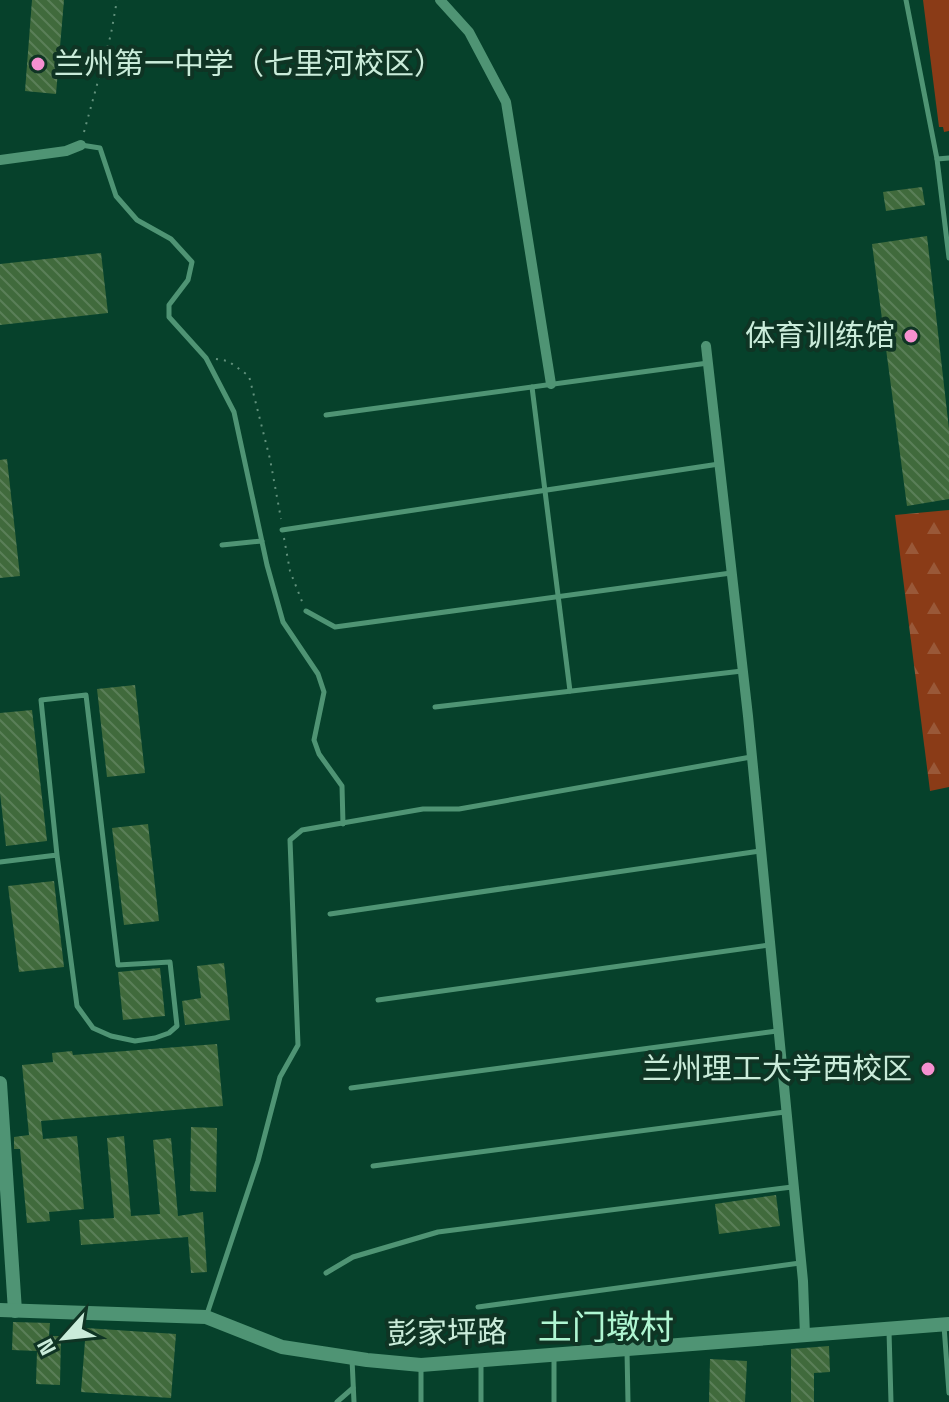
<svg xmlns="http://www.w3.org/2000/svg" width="949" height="1402" font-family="'Space Grotesk','Noto Sans SC',sans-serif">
<defs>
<pattern id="forest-firs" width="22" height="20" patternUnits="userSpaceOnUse" patternTransform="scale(2)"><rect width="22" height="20" fill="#8a3b17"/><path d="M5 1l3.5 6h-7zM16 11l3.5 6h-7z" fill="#995838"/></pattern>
<pattern id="building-back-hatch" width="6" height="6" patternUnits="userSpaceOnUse" patternTransform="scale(2)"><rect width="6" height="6" fill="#406a3c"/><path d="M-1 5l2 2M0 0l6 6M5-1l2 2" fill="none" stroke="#5a7f58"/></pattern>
</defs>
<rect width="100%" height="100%" fill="#06412b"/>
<path fill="url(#forest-firs)" d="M949,510V787L930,791L895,515Z"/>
<path fill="#8a3b17" d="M923,0H949V131L944,132L943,127H939Z"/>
<g fill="url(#building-back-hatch)">
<path d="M32,0H64L56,94L25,91Z"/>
<path d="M922,187L925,205L886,211L883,192Z"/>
<path d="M927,236L949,429V499L907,506L872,244Z"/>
<path d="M101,253L108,313L0,325V264Z"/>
<path d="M7,459L20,576L0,578V460Z"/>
<path d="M135,685L145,773L107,777L97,689Z"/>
<path d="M32,710L47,841L6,846L0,793V713Z"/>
<path d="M148,824L159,921L124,925L112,828Z"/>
<path d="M54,881L64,967L19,972L8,886Z"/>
<path d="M224,963L230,1020L185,1025L182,1001L201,998L197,966Z"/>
<path d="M160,968L165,1016L123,1020L118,972Z"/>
<path d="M217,1044L223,1106L41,1121L43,1139L77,1136L84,1209L49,1212L50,1221L27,1223L20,1149H14V1137L29,1135L22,1065L53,1062L52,1053L72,1051L73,1055Z"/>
<path d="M191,1127L217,1128L216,1192L190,1191Z"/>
<path d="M124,1136L131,1216L160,1214L153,1140L171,1138L178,1216L203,1212L207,1272L191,1273L188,1237L81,1245L79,1220L114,1218L107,1138Z"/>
<path d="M776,1195L780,1226L719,1234L715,1204Z"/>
<path d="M13,1322L50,1323L49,1336H61L60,1385L36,1384L37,1351L12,1350Z"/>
<path d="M86,1328L176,1334L171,1398L81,1392Z"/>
<path d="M829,1346L830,1372L814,1373V1402H791V1349Z"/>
<path d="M710,1359L747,1361L745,1402H709Z"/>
</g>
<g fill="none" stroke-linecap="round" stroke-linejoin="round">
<g stroke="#61917c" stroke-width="2" stroke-dasharray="2 6" stroke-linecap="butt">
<path d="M84,132L111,34L117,0"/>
<path d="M216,359L228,361L249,376L270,459L281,519"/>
<path d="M284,538L290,571L303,604"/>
</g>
<g stroke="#4f9474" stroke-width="5">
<path d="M906,0L937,159L949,258"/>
<path d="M81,145L100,148L116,196L137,220L171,239L192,262L188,280L169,305V317L206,358L234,412L267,565L283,622L318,674L324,692L314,740L319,754L342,786L343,824"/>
<path d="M937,159L949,158"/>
<path d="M532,387L570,691"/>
<path d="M326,415L708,363"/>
<path d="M282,530L719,464"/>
<path d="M222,545L262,541"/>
<path d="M306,611L335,627L731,573"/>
<path d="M435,707L742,671"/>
<path d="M0,862L57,855L77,1006L93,1028L111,1036L135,1041L155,1038L169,1033L177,1026L170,962L118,965L86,695L41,700L57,855"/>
<path d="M330,914L760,851"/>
<path d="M378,1000L769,945"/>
<path d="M351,1088L777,1031"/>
<path d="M373,1166L785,1112"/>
<path d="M326,1273L353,1257L438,1232L792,1187"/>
<path d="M478,1307L800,1263"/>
<path d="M207,1314L258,1161L280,1077L298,1045L290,840L302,830L423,809H459L751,757"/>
<path d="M944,1326L949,1393"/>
<path d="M889,1331L891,1402"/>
<path d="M627,1351L628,1402"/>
<path d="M554,1355V1402"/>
<path d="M352,1359L354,1402"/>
<path d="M481,1363V1402"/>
<path d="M421,1367V1402"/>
<path d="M337,1402L353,1388"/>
</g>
<g stroke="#4f9474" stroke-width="10">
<path d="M440,0L469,32L506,102L551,384"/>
<path d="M0,160L66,151L81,145"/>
<path d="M706,346L748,716L803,1281L805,1336"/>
</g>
<g stroke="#4f9474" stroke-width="14">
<path d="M0,1083L15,1311"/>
<path d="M0,1310L206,1317L282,1347L367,1360L421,1365L949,1324"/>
</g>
</g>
<g fill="#f690d0" stroke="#0f3424" stroke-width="3">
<circle cx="38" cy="64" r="8"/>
<circle cx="911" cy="336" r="8"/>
<circle cx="928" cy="1069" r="8"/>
</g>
<g text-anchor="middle" stroke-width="8" stroke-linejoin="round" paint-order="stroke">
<g font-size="30" fill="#caecda" stroke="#0f3424" text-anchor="end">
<text x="54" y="74" text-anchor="start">兰州第一中学（七里河校区）</text>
<text x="895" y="346">体育训练馆</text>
<text x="912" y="1079">兰州理工大学西校区</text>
</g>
<g font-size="30" fill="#caecda" stroke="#0f3424">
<text transform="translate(447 1333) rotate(-1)" y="10">彭家坪路</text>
</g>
<g font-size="34" fill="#aff6d2" stroke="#0f3424">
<text x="606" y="1339">土门墩村</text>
</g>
</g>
<g transform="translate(64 1338) rotate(243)" stroke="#0f3424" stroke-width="6" paint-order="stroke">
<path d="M0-6L14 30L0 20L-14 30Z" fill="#caecda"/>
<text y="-12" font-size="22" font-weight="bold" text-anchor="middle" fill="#caecda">N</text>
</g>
</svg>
